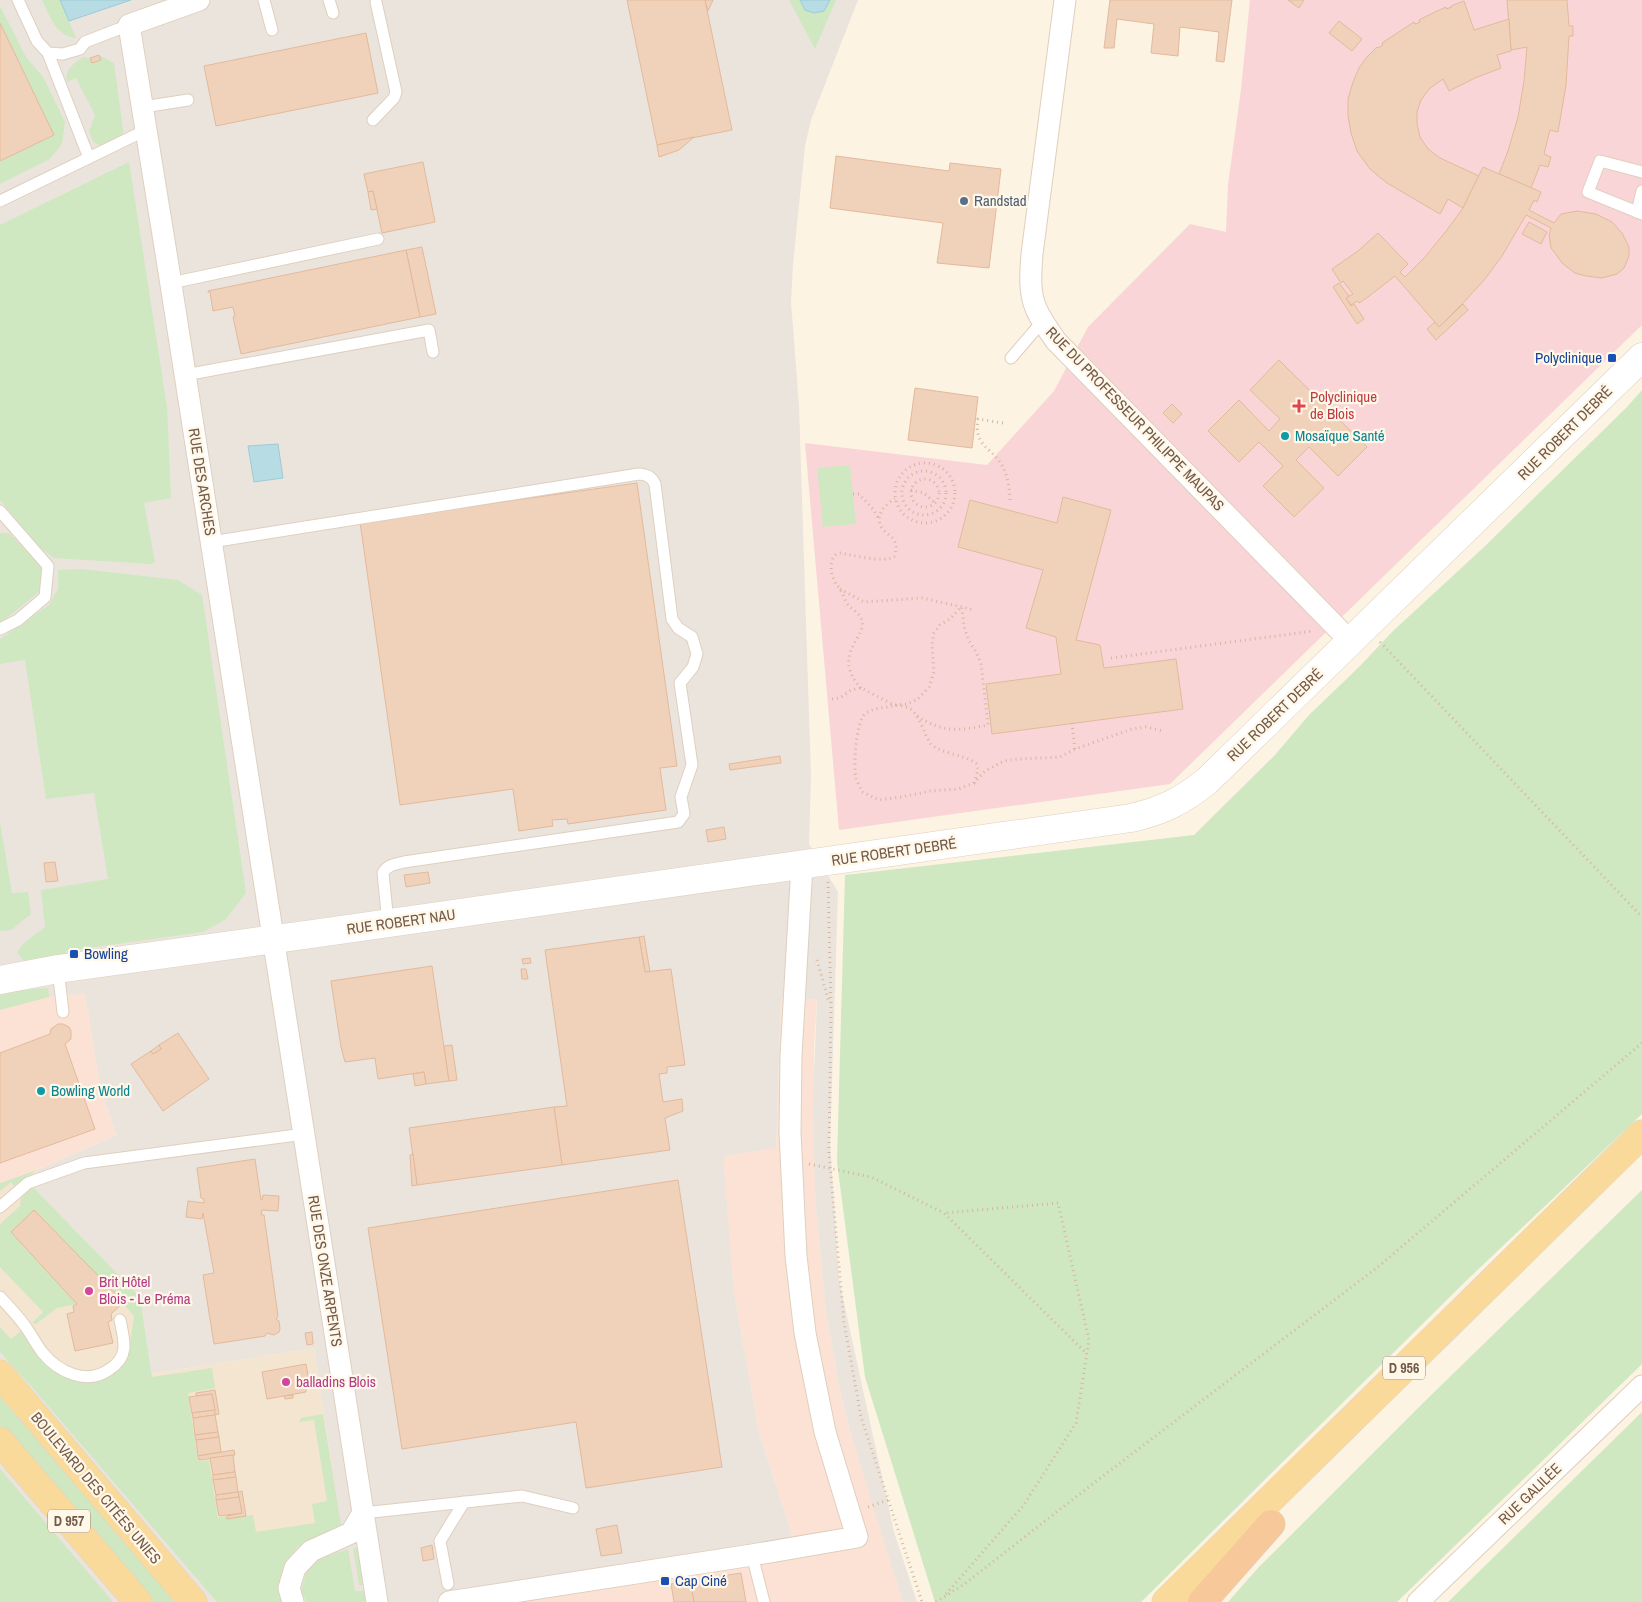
<svg xmlns="http://www.w3.org/2000/svg" width="1642" height="1602" font-family="'Archivo Narrow',sans-serif">
<rect width="100%" height="100%" fill="#fcf3e2"/>
<path fill="#f3e5d0" d="M37,1170L33,1187L140,1297L151,1374L314,1348L339,1514L214,1582L0,1332V1183Z"/>
<g fill="#fce2d5">
<path d="M85,994L101,1091L117,1135L37,1170L0,1183V1010L49,997Z"/>
<path d="M802,998L817,999L814,1047L815,1195L826,1312L839,1387L850,1431L903,1602H506L606,1585L689,1576L750,1561L797,1554L791,1532L759,1433L734,1292L722,1156L776,1147L781,999Z"/>
</g>
<path fill="#eae4dd" fill-rule="evenodd" d="M0,0H858L811,120L805,146L793,264L791,302L799,406L811,777L809,844L838,892L830,1144L839,1280L894,1532L917,1602H903L876,1516L850,1431L839,1387L826,1312L815,1195L813,1102L817,999H781L776,1148L723,1156L734,1292L759,1433L791,1532L797,1554L750,1561L689,1576L606,1585L506,1602H101L0,1487V1332L48,1390L151,1373L140,1297L33,1187L37,1170L117,1135L101,1091L85,994L49,997L0,1010ZM314,1348L339,1514L214,1582L49,1390Z"/>
<path fill="#f9d5d8" d="M1250,0H1642V325L1170,784L839,830L805,443L987,465L1054,391L1088,327L1190,224L1226,232L1228,185L1241,89Z"/>
<g fill="#cfe8c1">
<path d="M42,0H60L76,38C55,36 50,16 42,0Z"/>
<path d="M789,0H836L815,49Z"/>
<path d="M0,6L26,57L43,77L65,122L62,144L50,159L0,184V161L54,135L0,23Z"/>
<path d="M99,55L114,63L124,136C116,139 103,150 95,143C92,140 90,134 89,131L95,115L76,78L67,82C64,69 74,64 83,57L90,58L92,63L101,60Z"/>
<path d="M129,162L167,407L171,498L144,503L155,562L150,564L54,558L40,548L0,500V225Z"/>
<path d="M1642,390V1114L1468,1279L1141,1602H935L865,1377L837,1162L845,875L1194,835L1275,755L1309,715L1359,667L1393,631L1483,548L1626,408Z"/>
<path d="M850,465L856,524L823,527L817,468Z"/>
<path d="M0,533H9L43,569L41,590L0,624Z"/>
<path d="M82,569L178,580L202,595L246,893L226,919L203,932L66,951L67,958L26,963L17,953L23,944L45,927L41,890L108,879L94,793L46,799L25,660L0,664V639L49,605L58,589V570Z"/>
<path d="M0,822L12,893L28,892L31,914L11,930L0,931Z"/>
<path d="M48,988L49,997L0,1010V995L21,990Z"/>
<path d="M37,1170L14,1186L11,1182L0,1191V1183Z"/>
<path d="M33,1187L140,1297L152,1377L212,1368L215,1388L188,1393L198,1461L209,1460L218,1518L226,1516L227,1519L253,1515L256,1532L315,1523L312,1504L327,1501L314,1420L299,1422L301,1418L323,1414L341,1524L337,1531L298,1546L284,1564L278,1587L282,1602H217L30,1385L0,1352V1327L11,1339L21,1331L48,1365L75,1380L98,1382L116,1371L128,1357L134,1316L102,1279L100,1280L34,1210L11,1232L77,1304L57,1308L36,1324L32,1323L43,1312L0,1267V1224L20,1206L21,1198Z"/>
<path d="M1642,1190V1364L1397,1602H1228L1257,1569L1423,1403Z"/>
<path d="M0,1395L177,1602H152L83,1520L0,1425Z"/>
<path d="M1642,1412V1602H1448Z"/>
<path d="M0,1469L113,1602H0Z"/>
<path d="M353,1548H359L367,1585H359Z"/>
<path d="M348,1549L355,1591H367L365,1602H307L301,1591L307,1570L319,1559Z"/>
</g>
<g fill="#b7dce4" stroke="#9dcbd6">
<path d="M60,0H131L69,21Z"/>
<path d="M800,0H830L824,11L814,13L805,10Z"/>
<path d="M278,444L283,478L254,482L248,446Z"/>
</g>
<g fill="#f0d2ba" stroke="#e3b99b">
<path d="M627,0H705L732,130L657,145Z"/>
<path d="M705,0H713L708,11Z"/>
<path d="M1110,0H1232L1224,62L1216,61L1219,32L1180,27L1178,56L1151,53L1154,24L1117,19L1114,48H1104Z"/>
<path d="M1288,0H1304L1299,8Z"/>
<path d="M1507,0H1567L1569,26H1573V36H1569L1566,85L1558,132L1550,130L1544,154L1551,157L1548,167L1540,165L1531,188L1499,174L1508,151L1518,117L1524,81L1527,47L1511,50Z"/>
<path d="M1464,1L1474,30L1509,19L1511,51L1497,55L1501,68L1475,78L1449,91L1443,79L1429,89L1421,100L1417,112V124L1420,137L1428,149L1440,158L1479,176L1463,208L1448,199L1440,214L1387,183L1370,169L1357,151L1351,133L1348,116V99L1353,82L1359,68L1367,57L1377,47L1378,48L1383,45L1382,43L1414,22L1415,24L1420,22L1419,20L1435,12L1446,7V9L1452,7L1451,6Z"/>
<path d="M1339,21L1362,39L1352,51L1329,33Z"/>
<path d="M0,23L54,135L0,161Z"/>
<path d="M366,33L378,93L216,126L204,66Z"/>
<path d="M99,55L101,60L92,63L90,58Z"/>
<path d="M694,137L679,150L659,157L657,145Z"/>
<path d="M836,156L949,171L950,163L1001,169L989,268L937,263L943,223L830,208Z"/>
<path d="M423,162L435,222L382,233L373,191L368,192L364,174Z"/>
<path d="M1483,167L1541,192L1537,202L1534,200L1529,210L1554,223L1561,214L1577,211L1596,214L1612,222L1622,233L1629,247V256L1624,268L1617,274L1602,278L1586,276L1575,273L1563,264L1551,248L1549,235L1551,228L1526,215L1502,256L1485,279L1464,302L1439,327L1395,276L1368,297L1359,303L1357,301L1351,305L1346,298L1353,294L1343,281L1341,283L1332,269L1358,251L1378,233L1408,264L1400,272L1405,277L1425,257L1447,230L1463,208Z"/>
<path d="M373,191L377,209L371,210L368,192Z"/>
<path d="M1529,222L1547,232L1541,244L1522,234Z"/>
<path d="M422,247L436,314L420,317L406,250Z"/>
<path d="M406,250L420,317L241,354L233,317L235,316L233,307L213,311L210,292H208V291Z"/>
<path d="M1339,283L1349,296L1346,298L1351,306L1354,304L1364,319L1357,324L1333,287Z"/>
<path d="M1463,304L1468,310L1436,340L1427,329L1435,322L1439,327Z"/>
<path d="M1279,360L1367,447L1338,476L1309,447L1296,460L1324,488L1294,517L1263,486L1283,466L1259,442L1239,462L1208,431L1239,400L1269,431L1280,419L1250,390Z"/>
<path d="M915,388L978,397L972,448L908,440Z"/>
<path d="M1172,404L1182,414L1173,423L1163,413Z"/>
<path d="M637,483L677,766L660,768L666,810L568,824L567,819L552,820L553,826L519,831L513,789L400,805L360,522Z"/>
<path d="M1063,497L1111,510L1076,640L1100,645L1104,668L1176,659L1183,709L992,734L986,684L1061,674L1056,637L1026,628L1043,570L958,547L970,500L1057,523Z"/>
<path d="M780,756L781,763L730,770L729,764Z"/>
<path d="M724,827L726,839L708,842L706,830Z"/>
<path d="M55,862L58,881L46,882L44,863Z"/>
<path d="M428,872L430,883L406,887L404,875Z"/>
<path d="M644,936L650,972H645L639,937Z"/>
<path d="M639,937L645,972L671,969L685,1065L667,1067V1073L659,1074L663,1102L682,1099L683,1111L665,1118L670,1150L562,1165L554,1107L567,1106L545,950Z"/>
<path d="M530,958L531,963L523,964L522,959Z"/>
<path d="M432,966L449,1081L426,1084L424,1072L378,1079L375,1058L345,1062L341,1047L331,981Z"/>
<path d="M521,969H526L528,979H522Z"/>
<path d="M58,1024H63L69,1027L71,1031V1039L65,1044L95,1129L0,1163V1053L50,1034L51,1029Z"/>
<path d="M178,1033L209,1079L163,1111L131,1064L151,1051L153,1054L161,1049L159,1045Z"/>
<path d="M159,1045L161,1049L153,1054L151,1051Z"/>
<path d="M452,1045L457,1080L449,1081L444,1046Z"/>
<path d="M424,1072L426,1084L415,1086L413,1074Z"/>
<path d="M554,1107L562,1165L417,1185L409,1128Z"/>
<path d="M413,1154L417,1185L412,1186L410,1155Z"/>
<path d="M255,1159L261,1200H262L263,1195L279,1196L278,1211L262,1210L261,1215H264L278,1316L276,1319L279,1321L280,1329L279,1332L274,1335L267,1333L265,1336L214,1344L203,1275L214,1273L203,1213L202,1219L186,1217L188,1201L204,1203V1199L201,1198L197,1168Z"/>
<path d="M678,1180L722,1467L586,1488L576,1422L402,1449L368,1228Z"/>
<path d="M34,1210L124,1302L111,1314L112,1320L108,1322L113,1343L75,1351L67,1314L74,1312L73,1306L77,1304L11,1232Z"/>
<path d="M312,1332L313,1344L307,1345L305,1333Z"/>
<path d="M306,1364L310,1386L306,1387V1392L267,1399L262,1372Z"/>
<path d="M215,1390L219,1414L215,1415L212,1394L196,1396V1393Z"/>
<path d="M212,1394L215,1410L192,1413L189,1397Z"/>
<path d="M293,1395V1398L285,1399L284,1396Z"/>
<path d="M215,1410V1415L193,1418L192,1413Z"/>
<path d="M215,1415L218,1432L195,1435L193,1418Z"/>
<path d="M218,1432L219,1437L196,1440L195,1435Z"/>
<path d="M219,1437L221,1452L198,1456L196,1440Z"/>
<path d="M234,1450L235,1455L199,1460L198,1456Z"/>
<path d="M233,1455L235,1472L213,1475L210,1458Z"/>
<path d="M235,1472L236,1477L213,1480V1475Z"/>
<path d="M236,1477L238,1492L216,1495L213,1480Z"/>
<path d="M242,1491L246,1516L227,1519V1516L242,1513L238,1492Z"/>
<path d="M238,1492L239,1497L216,1500V1495Z"/>
<path d="M239,1497L242,1513L219,1516L216,1500Z"/>
<path d="M617,1525L622,1553L601,1556L596,1529Z"/>
<path d="M432,1545L434,1559L423,1561L421,1548Z"/>
<path d="M741,1573L746,1602H694L690,1581Z"/>
<path d="M690,1581L694,1602H674L671,1584Z"/>
</g>
<g fill="none" stroke-linecap="round" stroke-linejoin="round">
<g stroke="#dfcfbe" stroke-width="13">
<g id="service">
<path d="M18,0L37,41L48,53L63,54L80,49L85,42L129,25"/>
<path d="M264,0L272,30"/>
<path d="M329,0L333,13"/>
<path d="M48,53L89,158"/>
<path d="M143,107L188,100"/>
<path d="M373,120L394,98L396,92L376,2"/>
<path d="M1642,172L1600,161L1588,192L1642,214"/>
<path d="M0,201L146,130"/>
<path d="M1637,212L1642,191"/>
<path d="M171,283L378,239"/>
<path d="M1011,358L1042,322"/>
<path d="M185,375L429,330L433,352"/>
<path d="M0,511L48,566L45,597L18,620L0,629"/>
<path d="M211,542L639,474C647,475 651,476 655,484L672,619L678,628L692,637L697,654L693,667L680,683L692,765L681,797L684,814L678,822L404,862C395,864 387,865 383,873L388,923"/>
<path d="M58,969L63,1012"/>
<path d="M0,1207L28,1183L84,1163L304,1134"/>
<path d="M0,1297C8,1306 18,1316 25,1326C31,1334 36,1344 42,1352C58,1372 87,1386 110,1369C130,1356 124,1340 120,1320"/>
<path d="M363,1513L522,1496L573,1508"/>
<path d="M752,1555L764,1602"/>
<path d="M448,1584L440,1541L464,1502"/>
</g>
</g>
<g stroke="#dfcfbe" stroke-width="23">
<g id="minor">
<path d="M199,0L129,25L167,259L377,1602"/>
<path d="M1065,0L1032,254C1031,270 1029,287 1034,303C1038,317 1048,329 1056,341L1351,642"/>
<path d="M293,1602L289,1588L295,1568L311,1551L351,1533L363,1513"/>
<path d="M449,1602L752,1555L857,1537L825,1432L805,1333L796,1256L790,1132L791,1056L802,865"/>
<path d="M1418,1602L1642,1386"/>
</g>
</g>
<g stroke="#dfcfbe" stroke-width="29">
<path id="tertiary" d="M0,980L58,969L312,934L1131,818C1162,811 1182,801 1207,781L1642,357"/>
</g>
<g stroke="#dad4d0" stroke-width="29">
<g id="primary">
<path d="M0,1374L193,1602"/>
<path d="M0,1441L138,1602"/>
<path d="M1166,1602L1642,1134"/>
</g>
</g>
<g stroke="#dad4d0" stroke-width="29">
<path id="trunk" d="M1202,1602L1271,1524"/>
</g>
<g stroke="#d5b59d" stroke-width="3" stroke-dasharray="1 4" stroke-linecap="butt">
<path d="M1003,423L978,419C974,444 988,446 1000,462C1008,474 1010,490 1010,504"/>
<circle cx="925" cy="493" r="30"/>
<circle cx="924" cy="493" r="22"/>
<circle cx="925" cy="493" r="14"/>
<path d="M911,490L924,493L935,503"/>
<path d="M853,494H859L873,509L879,519"/>
<path d="M840,589L864,602L922,598L975,610"/>
<path d="M1380,642L1642,917"/>
<path d="M1111,658L1313,631"/>
<path d="M861,688C828,652 873,635 860,617C858,612 852,610 849,606C845,601 843,594 840,589C838,586 836,585 835,582C830,574 828,555 840,553C852,555 886,564 895,556C896,550 897,545 894,540C891,535 885,533 882,528C874,516 885,504 895,499"/>
<path d="M832,699L840,698L851,690L861,688L894,705L908,704L918,699L929,687L934,672L932,644L934,633L940,625L950,619L961,607"/>
<path d="M917,716C943,733 958,731 988,725L981,663L976,652L969,641L964,627L962,608"/>
<path d="M1072,723L1075,749L1132,729L1146,727L1163,731"/>
<path d="M974,783L978,770L977,764C964,754 941,754 931,744C923,734 921,715 909,708C903,705 893,705 887,707C879,708 871,709 865,714C856,722 853,766 856,778C857,782 860,787 862,792L879,800L901,797L930,791L958,789L974,783L985,771L1004,761L1018,759L1060,757L1075,749"/>
<path d="M828,882L831,1007L829,1153L844,1322L861,1417L922,1602"/>
<path d="M817,960L829,1002"/>
<path d="M809,1164L871,1177L944,1213"/>
<path d="M868,1507L888,1500"/>
<path d="M946,1594L1023,1506L1076,1423L1089,1340L1058,1203L944,1213L1087,1354"/>
<path d="M936,1602L963,1585L1099,1479L1379,1266L1642,1043"/>
</g>
<use href="#service" stroke="#fff" stroke-width="11"/>
<use href="#minor" stroke="#fff" stroke-width="21"/>
<use href="#tertiary" stroke="#fff" stroke-width="28"/>
<use href="#primary" stroke="#f9da9b" stroke-width="28"/>
<use href="#trunk" stroke="#f7c89a" stroke-width="28"/>
</g>
<circle fill="#5c6f8a" stroke="#fff7e8" stroke-width="2" cx="964" cy="201" r="5"/>
<g fill="#1a4fb4" stroke="#fff7e8" stroke-width="2">
<rect x="1607" y="353" width="10" height="10" rx="2.5"/>
<rect x="69" y="949" width="10" height="10" rx="2.5"/>
<rect x="660" y="1576" width="10" height="10" rx="2.5"/>
</g>
<path fill="#e0444e" stroke="#fff7e8" stroke-width="2" d="M1296.5 398.5h5v5h5v5h-5v5h-5v-5h-5v-5h5z"/>
<g fill="#0f9aa8" stroke="#fff7e8" stroke-width="2">
<circle cx="1285" cy="436" r="5"/>
<circle cx="41" cy="1091" r="5"/>
</g>
<g fill="#d1479c" stroke="#fff7e8" stroke-width="2">
<circle cx="89" cy="1291" r="5"/>
<circle cx="286" cy="1382" r="5"/>
</g>
<g text-anchor="middle" stroke-width="4.5" stroke-linejoin="round" paint-order="stroke">
<g fill="#fff7e8" stroke="#9c8879" stroke-width="1">
<rect x="1383" y="1356.5" width="42" height="23" rx="4"/>
<rect x="48" y="1509.5" width="42" height="23" rx="4"/>
</g>
<g font-size="14" font-weight="bold" fill="#725949">
<text x="1404" y="1373">D 956</text>
<text x="69" y="1526">D 957</text>
</g>
<g font-size="15" fill="#4e5e75" stroke="#fff7e8" text-anchor="start">
<text x="974" y="206">Randstad</text>
</g>
<g font-size="15" fill="#164399" stroke="#fff7e8" text-anchor="start">
<text x="1602" y="363" text-anchor="end">Polyclinique</text>
<text x="84" y="959">Bowling</text>
<text x="675" y="1586">Cap Ciné</text>
</g>
<g font-size="15" fill="#be3a42" stroke="#fff7e8" text-anchor="start">
<text x="1310" y="402">Polyclinique<tspan x="1310" dy="17">de Blois</tspan></text>
</g>
<g font-size="15" fill="#725949" stroke="#fff7e8">
<text transform="translate(1135 419) rotate(46)" y="5">RUE DU PROFESSEUR PHILIPPE MAUPAS</text>
<text transform="translate(1565 433) rotate(-45)" y="5">RUE ROBERT DEBRÉ</text>
<text transform="translate(202 482) rotate(81)" y="5">RUE DES ARCHES</text>
<text transform="translate(1275 715) rotate(-44)" y="5">RUE ROBERT DEBRÉ</text>
<text transform="translate(894 852) rotate(-8)" y="5">RUE ROBERT DEBRÉ</text>
<text transform="translate(401 922) rotate(-8)" y="5">RUE ROBERT NAU</text>
<text transform="translate(325 1271) rotate(81)" y="5">RUE DES ONZE ARPENTS</text>
<text transform="translate(96 1488) rotate(50)" y="5">BOULEVARD DES CITÉES UNIES</text>
<text transform="translate(1530 1494) rotate(-44)" y="5">RUE GALILÉE</text>
</g>
<g font-size="15" fill="#0d838f" stroke="#fff7e8" text-anchor="start">
<text x="1295" y="441">Mosaïque Santé</text>
<text x="51" y="1096">Bowling World</text>
</g>
<g font-size="15" fill="#b23c85" stroke="#fff7e8" text-anchor="start">
<text x="99" y="1287">Brit Hôtel<tspan x="99" dy="17">Blois - Le Préma</tspan></text>
<text x="296" y="1387">balladins Blois</text>
</g>
</g>
</svg>
